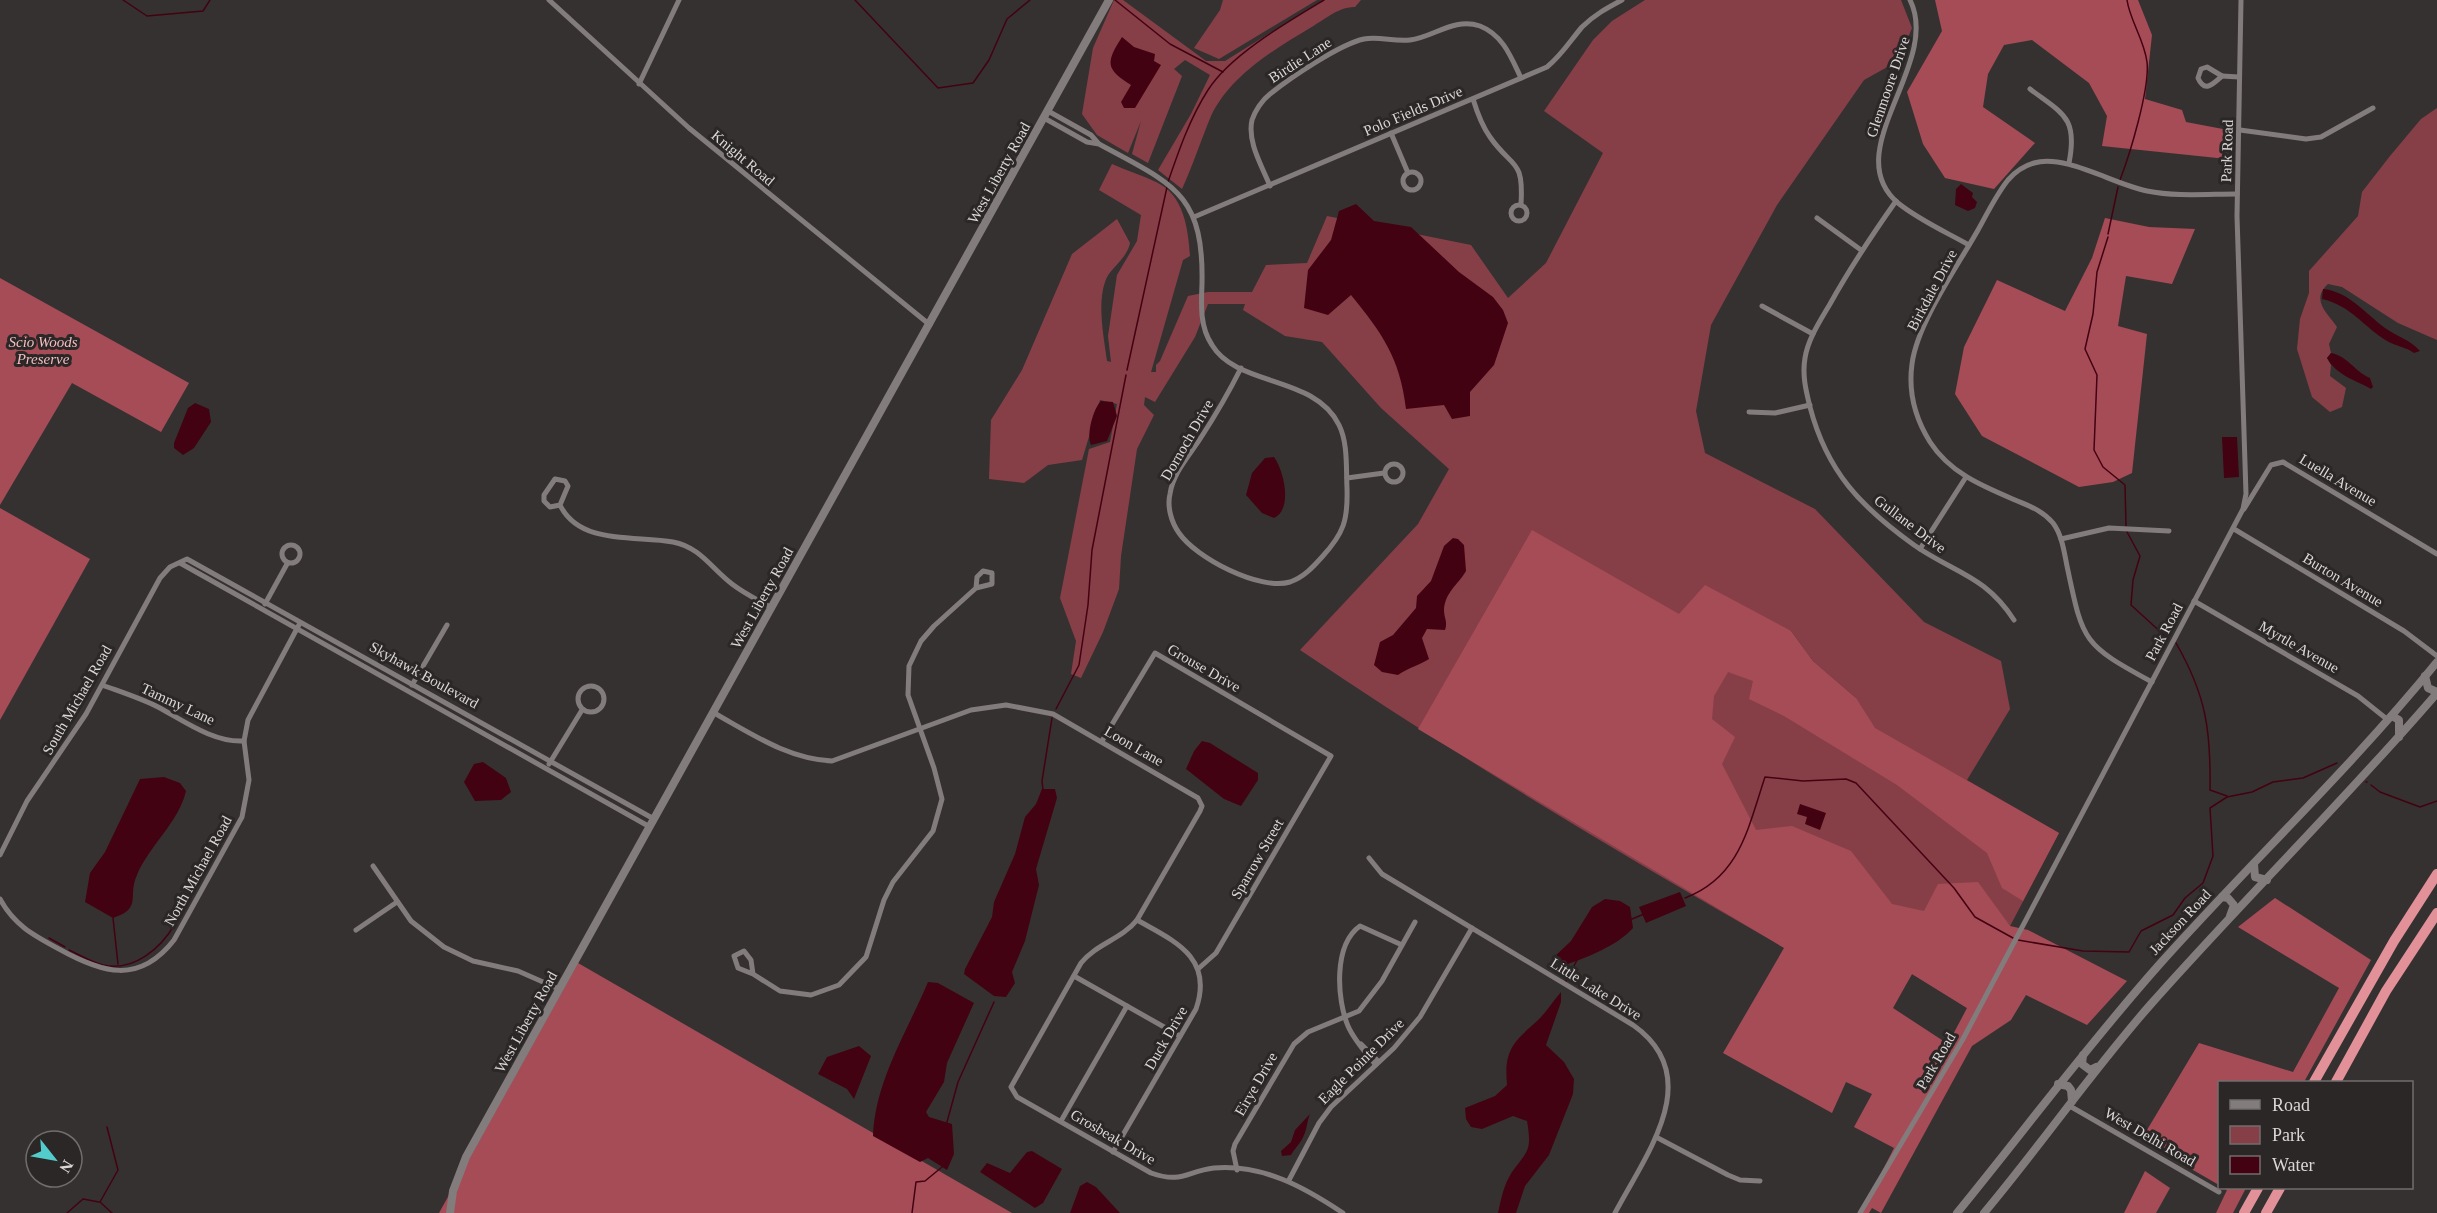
<svg xmlns="http://www.w3.org/2000/svg" width="2437" height="1213" font-family="Georgia,serif">
<rect width="100%" height="100%" fill="#363131"/>
<g fill="#873f47" fill-rule="evenodd">
<path d="M1114,0H1123L1206,61H1225L1323,0H1361L1355,7C1340,6 1322,21 1310,28C1273,50 1230,76 1211,116C1201,140 1193,165 1182,189L1158,170L1191,114L1210,75L1185,60L1174,69L1182,76L1148,163L1132,154L1141,121L1128,153L1097,135L1082,114L1093,48Z"/>
<path d="M1223,0H1317L1219,59L1194,48L1220,10Z"/>
<path d="M1645,0H1901L1912,28L1898,61L1864,80L1777,205L1711,325L1696,411L1705,453L1815,509L1924,622L2001,661L2010,709L1967,780L2059,833L1967,1008L1912,974L1892,1008C1690,896 1491,779 1300,650L1418,524L1449,469L1381,408L1322,342L1285,336L1243,310L1245,304H1208L1195,337L1155,402L1145,397L1144,405L1154,415L1137,449L1121,556L1119,589L1103,632L1081,678L1071,674L1076,641L1060,598L1089,449L1110,442L1117,404L1100,400L1082,460L1048,465L1024,483L989,479L991,420L1022,370L1072,254L1117,219L1130,243C1126,261 1109,268 1105,282C1097,305 1104,338 1107,361L1111,362L1108,336L1117,275L1137,241L1141,215L1099,190L1112,164C1127,171 1142,175 1156,182C1184,195 1188,228 1190,256L1183,260L1151,372H1156V365L1160,361L1188,296L1208,292H1252L1266,265L1307,263L1327,216L1471,245L1508,298L1546,263L1603,153L1544,111L1593,40L1612,21ZM1680,614L1791,631L1813,661L1856,698Z"/>
<path d="M2437,108V340L2398,323L2342,287L2328,284C2310,300 2328,314 2337,327L2329,344L2331,353L2327,358L2331,365L2330,376L2346,388L2342,407L2330,412L2312,397L2297,349L2300,319L2309,293V271L2358,216L2362,192L2390,156L2421,119Z"/>
</g>
<g fill="#a64c57" fill-rule="evenodd">
<path d="M1935,0H2138L2152,35L2145,99L2182,110L2186,122L2228,130L2227,159L2102,146L2107,116L2089,83L2032,40L2004,45L1988,74L1983,107L2035,143L1994,189L1945,178L1923,144L1907,92L1942,31Z"/>
<path d="M2105,218L2149,227L2195,229L2172,284L2126,276L2118,326L2147,334L2132,473L2113,482L2079,487L1982,436L1955,394L1964,347L1997,280L2065,311L2092,258Z"/>
<path d="M0,278L189,383L161,432L72,383L0,505Z"/>
<path d="M0,508L90,559L0,720Z"/>
<path d="M1532,530L1679,614L1705,585L1791,631L1813,661L1856,698L1875,728L2059,833L2023,901L2002,888L1987,853L1897,785L1784,716L1749,699L1753,681L1728,672L1714,696L1712,719L1735,737L1722,764L1756,830L1792,826L1851,851L1892,904L1924,911L1938,884L1978,882L2010,926L2028,930L2127,981L2087,1025L2026,995L2011,1020L1972,1046L1881,1213L1872,1208L1869,1213H1861L1894,1148L1854,1127L1872,1094L1846,1082L1832,1113L1723,1053L1784,948L1418,729ZM1912,974L1967,1008L1948,1044L1893,1008Z"/>
<path d="M2275,898L2371,960L2304,1082H2220L2219,1185L2141,1140L2199,1043L2293,1072L2339,988L2238,927Z"/>
<path d="M578,963L1012,1213H439Z"/>
<path d="M2145,1171L2170,1188L2156,1213H2124Z"/>
<path d="M2223,1188H2246L2233,1213H2216L2227,1190Z"/>
</g>
<g fill="#430212">
<path d="M1122,37L1134,47L1155,54L1154,61L1161,65L1135,108H1124L1121,102L1131,85C1105,69 1106,62 1122,37Z"/>
<path d="M1961,184L1973,193L1972,197L1977,202L1975,208L1968,211L1955,205L1956,189Z"/>
<path d="M1356,204L1374,221L1411,227L1459,272L1493,297L1503,310L1508,323L1494,365L1470,392V416L1452,419L1444,405L1406,409C1400,358 1382,333 1351,295L1328,315L1304,308L1308,270L1331,240L1339,211Z"/>
<path d="M2323,289C2348,291 2366,314 2385,328C2396,336 2411,340 2420,351L2414,353C2406,347 2396,346 2387,341C2364,327 2350,305 2322,299Z"/>
<path d="M2331,353C2348,356 2355,372 2370,378L2373,387L2371,389C2356,380 2337,376 2327,358Z"/>
<path d="M1101,401L1113,402L1117,416L1107,441L1091,445C1086,435 1093,409 1101,401Z"/>
<path d="M195,403L209,409L211,422L194,448L183,455L174,448V443L188,408Z"/>
<path d="M2222,437H2237L2239,477L2224,478Z"/>
<path d="M1274,457C1284,471 1293,509 1274,518L1262,513L1246,495L1252,473L1265,458Z"/>
<path d="M1453,538L1458,539L1464,545L1466,571C1458,585 1445,592 1444,610C1444,618 1448,622 1445,630L1427,629L1422,638L1429,659C1424,663 1406,669 1398,675L1382,672L1374,665L1380,642L1393,635L1416,608L1417,596L1431,581L1444,546Z"/>
<path d="M1202,741L1210,743L1258,773V780L1241,806L1224,799L1186,769L1194,751Z"/>
<path d="M483,762L506,778L511,792L501,800L475,801L464,782L474,764Z"/>
<path d="M164,777L180,783L186,791C179,822 149,846 137,875C127,897 143,908 113,918L85,902L90,873L105,852L140,779Z"/>
<path d="M1042,789H1055L1057,798L1036,869L1039,885L1025,941L1012,972L1015,983L1006,997L994,996L964,974L965,969L992,917L994,902L1015,854L1025,817L1036,804Z"/>
<path d="M1800,804L1826,813L1820,830L1805,824L1807,817L1797,814Z"/>
<path d="M1680,892L1686,906L1646,923L1639,907Z"/>
<path d="M1605,899L1620,901L1630,907L1633,928C1617,946 1586,958 1562,966L1554,957L1571,941L1592,907Z"/>
<path d="M928,982L938,983L974,1003L947,1063L944,1082L926,1112L929,1117L952,1124L954,1154L947,1170L928,1158L920,1162L873,1136C875,1081 907,1032 928,982Z"/>
<path d="M1561,992V1002L1546,1045L1564,1062L1574,1079L1573,1094L1549,1155L1525,1186L1516,1213H1498C1501,1199 1504,1184 1512,1172C1528,1150 1532,1151 1527,1121L1513,1116L1482,1129L1471,1127L1466,1119L1465,1108L1495,1096L1507,1085C1504,1051 1512,1043 1537,1021C1546,1013 1553,1001 1561,992Z"/>
<path d="M859,1046L871,1056L854,1099L847,1089L818,1074L827,1057Z"/>
<path d="M1310,1114C1307,1121 1307,1129 1304,1135C1301,1143 1294,1149 1291,1155L1282,1156L1281,1151L1291,1142L1295,1130Z"/>
<path d="M1032,1151L1062,1169L1043,1203L1035,1208L980,1172L987,1163L1010,1173L1027,1152Z"/>
<path d="M1087,1182L1096,1187L1120,1213H1070L1080,1186Z"/>
</g>
<g fill="none" stroke-linecap="round" stroke-linejoin="round">
<g stroke="#430212" stroke-width="1.5">
<path d="M123,0L147,16L203,11L210,0"/>
<path d="M855,0L938,88L973,83L989,60L1007,19L1030,0"/>
<path d="M1115,0L1170,44L1223,72"/>
<path d="M2120,180C2130,154 2150,88 2147,62C2144,39 2130,21 2127,0"/>
<path d="M1168,182C1179,150 1190,118 1208,90C1230,55 1289,21 1324,0"/>
<path d="M2108,234L2118,187"/>
<path d="M2108,237L2097,272L2093,314L2085,349L2097,375L2094,450L2103,467L2125,485L2126,526"/>
<path d="M1127,370L1167,187"/>
<path d="M2126,530L2140,556L2133,580L2131,605L2165,636"/>
<path d="M2176,643C2206,695 2211,730 2210,790L2227,796"/>
<path d="M1056,709L1079,665L1088,605L1092,550L1126,375"/>
<path d="M2366,782H2367"/>
<path d="M2371,785L2380,792L2420,807L2437,801"/>
<path d="M1043,790L1042,781L1052,718"/>
<path d="M1685,898C1740,877 1748,828 1765,777L1803,781L1846,779L1856,783L1954,888L1975,917L2013,938"/>
<path d="M113,918L118,964"/>
<path d="M1632,919L1644,914"/>
<path d="M49,938L65,947"/>
<path d="M2018,940L2083,951L2129,952L2141,931L2173,915L2185,898L2203,883L2213,856L2210,808L2227,797L2252,792L2273,782L2303,778L2337,763"/>
<path d="M69,950C80,955 91,962 103,965C134,972 161,948 175,924"/>
<path d="M1565,983L1577,960"/>
<path d="M947,1122L958,1082L994,1002"/>
<path d="M107,1127L118,1170L100,1202L112,1213"/>
<path d="M67,1213L83,1199L99,1202"/>
<path d="M912,1213L916,1182L925,1181L942,1167"/>
</g>
<g stroke="#837c7d" stroke-width="5">
<path d="M549,0L689,128L930,325"/>
<path d="M1910,0C1942,64 1837,151 1898,203C1919,220 1946,232 1969,245"/>
<path d="M2207,67L2222,76C2214,83 2205,94 2198,78L2201,69Z"/>
<path d="M2222,76L2239,77"/>
<path d="M639,84L679,0"/>
<path d="M2030,89C2063,114 2078,117 2069,163"/>
<path d="M1473,99C1477,112 1482,126 1490,137C1512,169 1524,157 1521,205"/>
<path d="M1048,111L1091,135L1098,143"/>
<path d="M1044,118L1087,142L1099,144C1172,184 1204,192 1202,284C1201,306 1200,327 1212,345C1237,387 1315,375 1339,425C1348,443 1346,468 1347,488C1348,520 1344,533 1322,557C1313,567 1304,577 1290,582C1260,591 1196,558 1179,533C1171,522 1167,506 1170,494C1173,473 1189,456 1200,439C1215,416 1229,392 1241,368"/>
<path d="M2240,130L2306,139L2321,137L2373,108"/>
<path d="M1391,133L1408,173"/>
<circle cx="1412" cy="181" r="9"/>
<path d="M1270,186C1262,166 1247,142 1252,120C1255,111 1262,100 1270,94C1290,78 1340,44 1364,39C1379,36 1394,42 1410,40C1434,37 1454,17 1480,26C1503,35 1511,57 1521,78"/>
<path d="M1896,201C1872,235 1850,268 1830,304C1820,321 1808,339 1805,358C1802,375 1806,391 1810,407C1827,472 1861,507 1914,545C1954,573 1985,575 2014,620"/>
<circle cx="1519" cy="213" r="8"/>
<path d="M1194,217L1547,67C1562,55 1570,41 1582,27C1594,15 1607,8 1622,0"/>
<path d="M1817,218L1861,250"/>
<path d="M1762,306L1813,334"/>
<path d="M1749,412L1775,413L1810,405"/>
<circle cx="1394" cy="473" r="9"/>
<path d="M1347,478L1384,473"/>
<path d="M560,505L550,507L544,501V495L555,479L565,481L568,486L560,505C580,546 637,535 673,542C700,547 712,569 732,584C745,594 758,600 772,608"/>
<path d="M2244,509L2271,465L2283,462L2437,554"/>
<path d="M2234,529L2404,631L2437,656"/>
<path d="M2061,539L2109,528L2169,531"/>
<circle cx="291" cy="554" r="9"/>
<path d="M1920,549L1966,477"/>
<path d="M180,563L650,827"/>
<path d="M2194,601L2358,696L2388,720"/>
<path d="M265,604L287,564"/>
<path d="M2152,682C2082,644 2083,642 2067,566C2064,551 2062,535 2053,523C2042,510 2029,506 2015,500C1982,486 1950,473 1930,442C1915,418 1908,393 1912,364C1917,324 1957,267 1978,230C1987,214 1996,195 2008,180C2015,172 2024,166 2034,163C2066,154 2113,184 2147,191C2176,197 2208,194 2237,194"/>
<path d="M102,685C121,692 140,698 158,707C184,721 214,743 244,741"/>
<path d="M412,685L447,625"/>
<circle cx="591" cy="699" r="13"/>
<path d="M714,713C752,734 788,759 832,761L971,710L1006,705L1053,714L1198,798L1202,806L1200,811L1137,920C1122,939 1096,944 1081,963L1011,1087L1017,1097L1151,1173C1182,1184 1187,1171 1214,1168C1263,1164 1304,1187 1343,1213"/>
<path d="M1102,741L1155,653L1331,756L1216,953L1198,969"/>
<path d="M549,764L582,710"/>
<path d="M0,855L27,801L86,714L160,578L170,567L187,559L654,819"/>
<path d="M1369,858L1382,874L1633,1025C1707,1077 1646,1154 1615,1213"/>
<path d="M373,866L411,921L444,947L473,961L518,971L559,989"/>
<path d="M0,899C14,925 33,935 59,949C102,973 139,985 174,940L242,817L249,780L244,741L248,720L300,623"/>
<path d="M356,930L397,902"/>
<path d="M753,974L738,968L734,956L744,951L751,960L753,974L780,991L811,995L839,985L866,957L884,900L893,882L933,831L942,799L934,768L908,695L909,666L921,641L934,626L976,588L992,584V573L983,571L977,577L976,588"/>
<path d="M1074,976L1180,1036"/>
<path d="M1361,1044L1378,1061"/>
<path d="M1375,1064C1366,1053 1354,1040 1348,1026C1337,1000 1333,945 1360,926L1402,945"/>
<path d="M2068,1105L2219,1192"/>
<path d="M1061,1121L1127,1006"/>
<path d="M1656,1137L1728,1175L1740,1180L1760,1181"/>
<path d="M1113,1152L1196,1009C1214,957 1174,941 1137,920"/>
<path d="M1237,1170L1233,1151L1235,1144L1294,1044L1308,1032L1359,1011L1382,981L1415,922"/>
<path d="M1289,1180L1319,1123L1331,1107L1394,1048L1420,1017L1472,928"/>
<path d="M1860,1213L1963,1039L2243,509L2246,494L2237,216L2241,0"/>
</g>
<g stroke="#837c7d" stroke-width="8">
<path d="M2425,676L2428,688L2437,692"/>
<path d="M2392,716L2399,720V737"/>
<path d="M2254,864L2255,877L2267,880"/>
<path d="M2222,897L2228,898L2234,905L2230,916"/>
<path d="M2083,1055L2082,1064L2090,1070L2096,1067"/>
<path d="M2058,1084L2068,1086L2071,1090L2072,1101"/>
<path d="M450,1213L453,1191L466,1157L1109,0"/>
<path d="M1957,1213C2024,1131 2087,1046 2158,966C2250,863 2350,769 2437,662"/>
<path d="M1984,1213C2041,1145 2092,1071 2151,1004C2244,899 2345,800 2437,693"/>
</g>
<g stroke="#e39198" stroke-width="10">
<path d="M2314,1082L2394,941L2437,874"/>
<path d="M2336,1082L2386,991L2437,913"/>
<path d="M2244,1213L2258,1188"/>
<path d="M2266,1213L2280,1188"/>
</g>
</g>
<g text-anchor="middle" stroke-width="6" stroke-linejoin="round" paint-order="stroke">
<g font-size="15" fill="#dad7d7" stroke="#2c2727">
<text transform="translate(1300 60) rotate(-33)" y="5">Birdie Lane</text>
<text transform="translate(1888 87) rotate(-71)" y="5">Glenmoore Drive</text>
<text transform="translate(1413 111) rotate(-23)" y="5">Polo Fields Drive</text>
<text transform="translate(2227 151) rotate(-88)" y="5">Park Road</text>
<text transform="translate(743 158) rotate(40)" y="5">Knight Road</text>
<text transform="translate(999 173) rotate(-61)" y="5">West Liberty Road</text>
<text transform="translate(1932 290) rotate(-62)" y="5">Birkdale Drive</text>
<text transform="translate(1187 440) rotate(-60)" y="5">Dornoch Drive</text>
<text transform="translate(2338 480) rotate(31)" y="5">Luella Avenue</text>
<text transform="translate(1910 524) rotate(37)" y="5">Gullane Drive</text>
<text transform="translate(2343 580) rotate(31)" y="5">Burton Avenue</text>
<text transform="translate(762 598) rotate(-61)" y="5">West Liberty Road</text>
<text transform="translate(2164 632) rotate(-62)" y="5">Park Road</text>
<text transform="translate(2299 647) rotate(30)" y="5">Myrtle Avenue</text>
<text transform="translate(1204 668) rotate(30)" y="5">Grouse Drive</text>
<text transform="translate(424 675) rotate(29)" y="5">Skyhawk Boulevard</text>
<text transform="translate(77 700) rotate(-60)" y="5">South Michael Road</text>
<text transform="translate(178 704) rotate(25)" y="5">Tammy Lane</text>
<text transform="translate(1134 746) rotate(30)" y="5">Loon Lane</text>
<text transform="translate(1257 859) rotate(-60)" y="5">Sparrow Street</text>
<text transform="translate(198 871) rotate(-61)" y="5">North Michael Road</text>
<text transform="translate(2180 922) rotate(-47)" y="5">Jackson Road</text>
<text transform="translate(1596 989) rotate(32)" y="5">Little Lake Drive</text>
<text transform="translate(526 1022) rotate(-61)" y="5">West Liberty Road</text>
<text transform="translate(1166 1038) rotate(-60)" y="5">Duck Drive</text>
<text transform="translate(1361 1061) rotate(-45)" y="5">Eagle Pointe Drive</text>
<text transform="translate(1936 1061) rotate(-60)" y="5">Park Road</text>
<text transform="translate(1256 1084) rotate(-60)" y="5">Eirye Drive</text>
<text transform="translate(1113 1137) rotate(30)" y="5">Grosbeak Drive</text>
<text transform="translate(2150 1137) rotate(30)" y="5">West Delhi Road</text>
</g>
<g font-size="15" font-style="italic" fill="#f2bec1" stroke="#2c2727">
<text x="43" y="347">Scio Woods<tspan x="43" dy="17">Preserve</tspan></text>
</g>
</g>
<rect x="2218" y="1081" width="195" height="108" fill="#2c2727" stroke="#726d6d" stroke-width="1.5"/>
<rect x="2230" y="1100" width="30" height="9" fill="#837c7d" stroke="#726d6d" stroke-width="1.5"/>
<text x="2272" y="1111" font-size="18" fill="#dad7d7">Road</text>
<rect x="2230" y="1126" width="30" height="18" fill="#873f47" stroke="#726d6d" stroke-width="1.5"/>
<text x="2272" y="1141" font-size="18" fill="#dad7d7">Park</text>
<rect x="2230" y="1156" width="30" height="18" fill="#430212" stroke="#726d6d" stroke-width="1.5"/>
<text x="2272" y="1171" font-size="18" fill="#dad7d7">Water</text>
<g transform="translate(54 1159) rotate(121)"><circle r="28" fill="#2c2727" stroke="#726d6d" stroke-width="1.5"/>
<path d="M0-4.5L10 22L0 15L-10 22Z" fill="#52cdcc"/>
<text y="-9" font-size="16" font-weight="bold" text-anchor="middle" fill="#dad7d7">N</text>
</g>
</svg>
